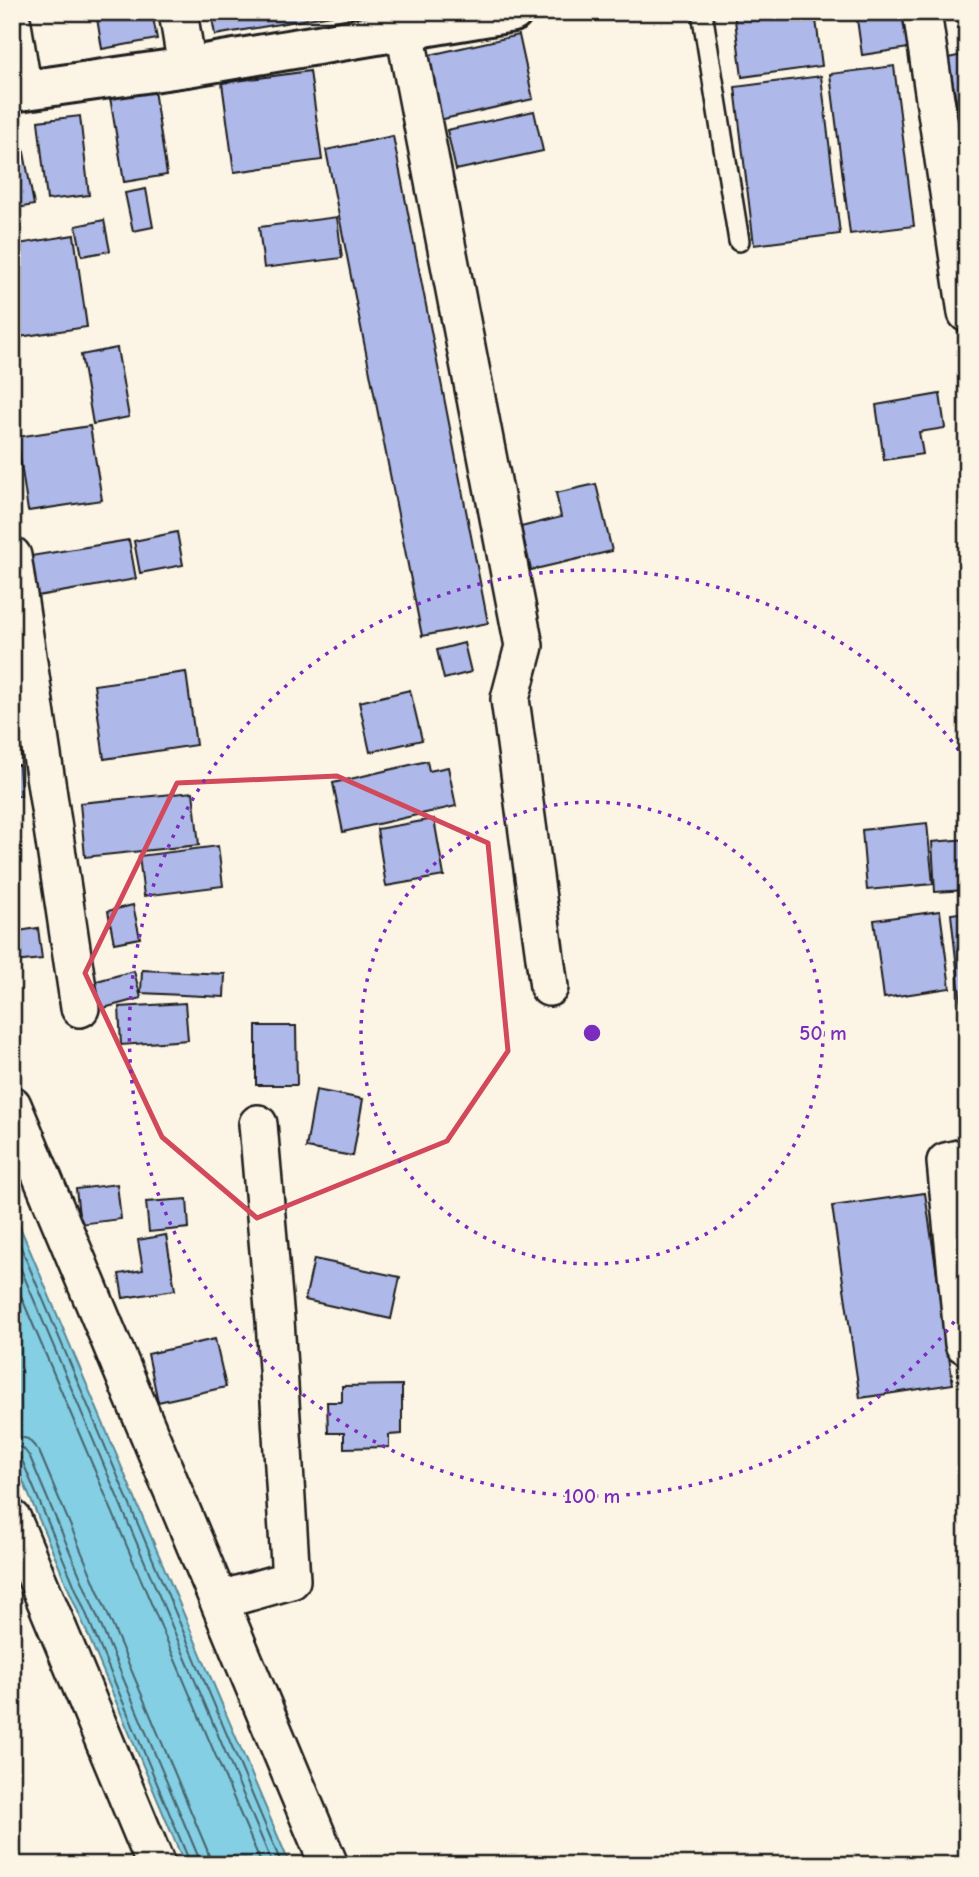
<svg xmlns="http://www.w3.org/2000/svg" width="979" height="1877" font-family="'Comic Neue',sans-serif">
<rect width="100%" height="100%" fill="#fcf5e5"/>
<filter id="ink" filterUnits="userSpaceOnUse"><feTurbulence type="fractalNoise" baseFrequency=".0143" numOctaves="2"/><feDisplacementMap in="SourceGraphic" scale="14" xChannelSelector="R" yChannelSelector="G"/><feConvolveMatrix kernelMatrix="1 2 1 2 8 2 1 2 1" color-interpolation-filters="sRGB"/></filter>
<g filter="url(#ink)">
<path fill="#84cfe4" stroke="#5a8794" stroke-width="2" d="M12,1208L290,1865H185L12,1455Z"/>
<g fill="none" stroke-linecap="round" stroke-linejoin="round">
<g stroke="#46646c" stroke-width="2">
<path d="M12,1226L282,1865"/>
<path d="M12,1248L273,1865"/>
<path d="M12,1275L262,1865"/>
<path d="M12,1435L28,1439L39,1451L208,1852L210,1865"/>
<path d="M12,1446L23,1448L30,1457L198,1856L199,1865"/>
<path d="M12,1455L18,1456L22,1460L191,1865"/>
</g>
</g>
<g fill="#aeb8e9" stroke="#1c1c1c" stroke-width="2">
<path d="M96,12H152L157,39L102,49Z"/>
<path d="M211,12H349L215,35Z"/>
<path d="M734,12H815L822,66L742,77Z"/>
<path d="M856,12H903L909,48L862,55Z"/>
<path d="M955,12H967V21L956,22Z"/>
<path d="M519,35L533,99L439,120L425,56Z"/>
<path d="M967,54V158L948,58Z"/>
<path d="M894,66L914,226L850,234L830,74Z"/>
<path d="M310,71L322,160L234,172L222,83Z"/>
<path d="M821,76L840,234L754,245L735,87Z"/>
<path d="M154,90L167,175L124,182L110,97Z"/>
<path d="M534,111L543,151L456,170L447,130Z"/>
<path d="M80,116L89,195L47,200L38,121Z"/>
<path d="M18,121L34,205L12,209V122Z"/>
<path d="M393,136L488,623L422,636L326,150Z"/>
<path d="M146,189L153,227L133,231L125,193Z"/>
<path d="M337,217L342,258L264,268L259,227Z"/>
<path d="M104,220L110,251L82,256L76,226Z"/>
<path d="M74,235L87,327L12,338V245Z"/>
<path d="M117,348L129,417L93,424L81,355Z"/>
<path d="M940,394L945,428L919,432L923,454L884,460L876,405Z"/>
<path d="M90,426L102,500L28,511L17,437Z"/>
<path d="M596,484L612,551L531,570L521,527L561,517L556,493Z"/>
<path d="M177,532L183,565L140,573L134,541Z"/>
<path d="M129,540L136,579L37,596L31,556Z"/>
<path d="M464,643L471,672L444,679L437,650Z"/>
<path d="M186,672L196,745L104,759L94,685Z"/>
<path d="M410,690L422,740L370,752L359,702Z"/>
<path d="M427,761L429,771L448,767L456,806L343,832L333,783Z"/>
<path d="M12,765H19L21,796H12Z"/>
<path d="M193,792L199,845L85,857L80,803Z"/>
<path d="M12,803L18,840L12,841Z"/>
<path d="M434,819L444,876L386,886L377,829Z"/>
<path d="M927,823L933,884L867,890L862,830Z"/>
<path d="M967,839V890L935,892L932,842Z"/>
<path d="M218,846L223,886L144,896L139,856Z"/>
<path d="M133,905L140,938L114,943L108,911Z"/>
<path d="M940,911L950,988L884,998L874,920Z"/>
<path d="M967,912V1050H966L951,914Z"/>
<path d="M38,928L42,959L14,962L12,932Z"/>
<path d="M142,970L225,974L224,997L141,993Z"/>
<path d="M134,971L141,998L100,1009L93,982Z"/>
<path d="M185,1003L188,1040L121,1045L119,1007Z"/>
<path d="M256,1026H296L297,1085H256Z"/>
<path d="M316,1090L363,1099L353,1156L306,1148Z"/>
<path d="M117,1184L121,1219L80,1224L76,1189Z"/>
<path d="M925,1193L953,1384L860,1398L832,1206Z"/>
<path d="M187,1199L189,1228L149,1232L146,1202Z"/>
<path d="M166,1235L175,1290L123,1298L119,1274L143,1270L138,1240Z"/>
<path d="M314,1259L400,1277L391,1319L305,1300Z"/>
<path d="M215,1339L226,1387L158,1402L148,1354Z"/>
<path d="M402,1385V1434L389,1435V1447L344,1448V1433H328L327,1402H342V1386Z"/>
</g>
<g fill="none" stroke-linecap="round" stroke-linejoin="round">
<g stroke="#1c1c1c" stroke-width="24">
<path id="lane" d="M702,12L739,241"/>
</g>
<g stroke="#1c1c1c" stroke-width="42">
<g id="street">
<path d="M178,12L187,67"/>
<path d="M922,12L967,313"/>
<path d="M12,24L23,91"/>
<path d="M405,32L524,646L510,699L549,987"/>
<path d="M12,556L80,1008"/>
<path d="M12,1105L329,1865"/>
<path d="M964,1344L946,1162L967,1157"/>
<path d="M12,1519L156,1865"/>
<path d="M220,1600L291,1580L275,1320L258,1124"/>
</g>
</g>
<g stroke="#1c1c1c" stroke-width="44">
<path id="secondary" d="M12,92L187,67L513,12"/>
</g>
<use href="#lane" stroke="#fcf5e5" stroke-width="19"/>
<use href="#street" stroke="#fcf5e5" stroke-width="37"/>
<use href="#secondary" stroke="#fcf5e5" stroke-width="38"/>
</g>
</g>
<path fill="none" stroke="#d1495b" stroke-width="5" stroke-linejoin="round" d="M337,776L488,843L508,1051L447,1141L257,1218L162,1137L85,973L177,783Z"/>
<g fill="none" stroke="#7b2cbf" stroke-width="3.5" stroke-dasharray="3.5 7">
<circle cx="592" cy="1033" r="231"/>
<path d="M967 1305A463 463 0 1 1 967 761"/>
</g>
<circle cx="592" cy="1033" r="10" fill="#7b2cbf" stroke="#fcf5e5" stroke-width="3.5"/>
<g font-size="21" text-anchor="middle" font-weight="bold" fill="#7b2cbf" stroke="#fcf5e5" stroke-width="5" stroke-linejoin="round" paint-order="stroke">
<text x="823" y="1040">50 m</text>
<text x="592" y="1503">100 m</text>
</g>
<rect width="979" height="1877" fill="none" stroke="#fcf5e5" stroke-width="42"/>
<rect x="21" y="21" width="937" height="1835" fill="none" stroke="#1c1c1c" stroke-width="2.5" filter="url(#ink)"/>
</svg>
